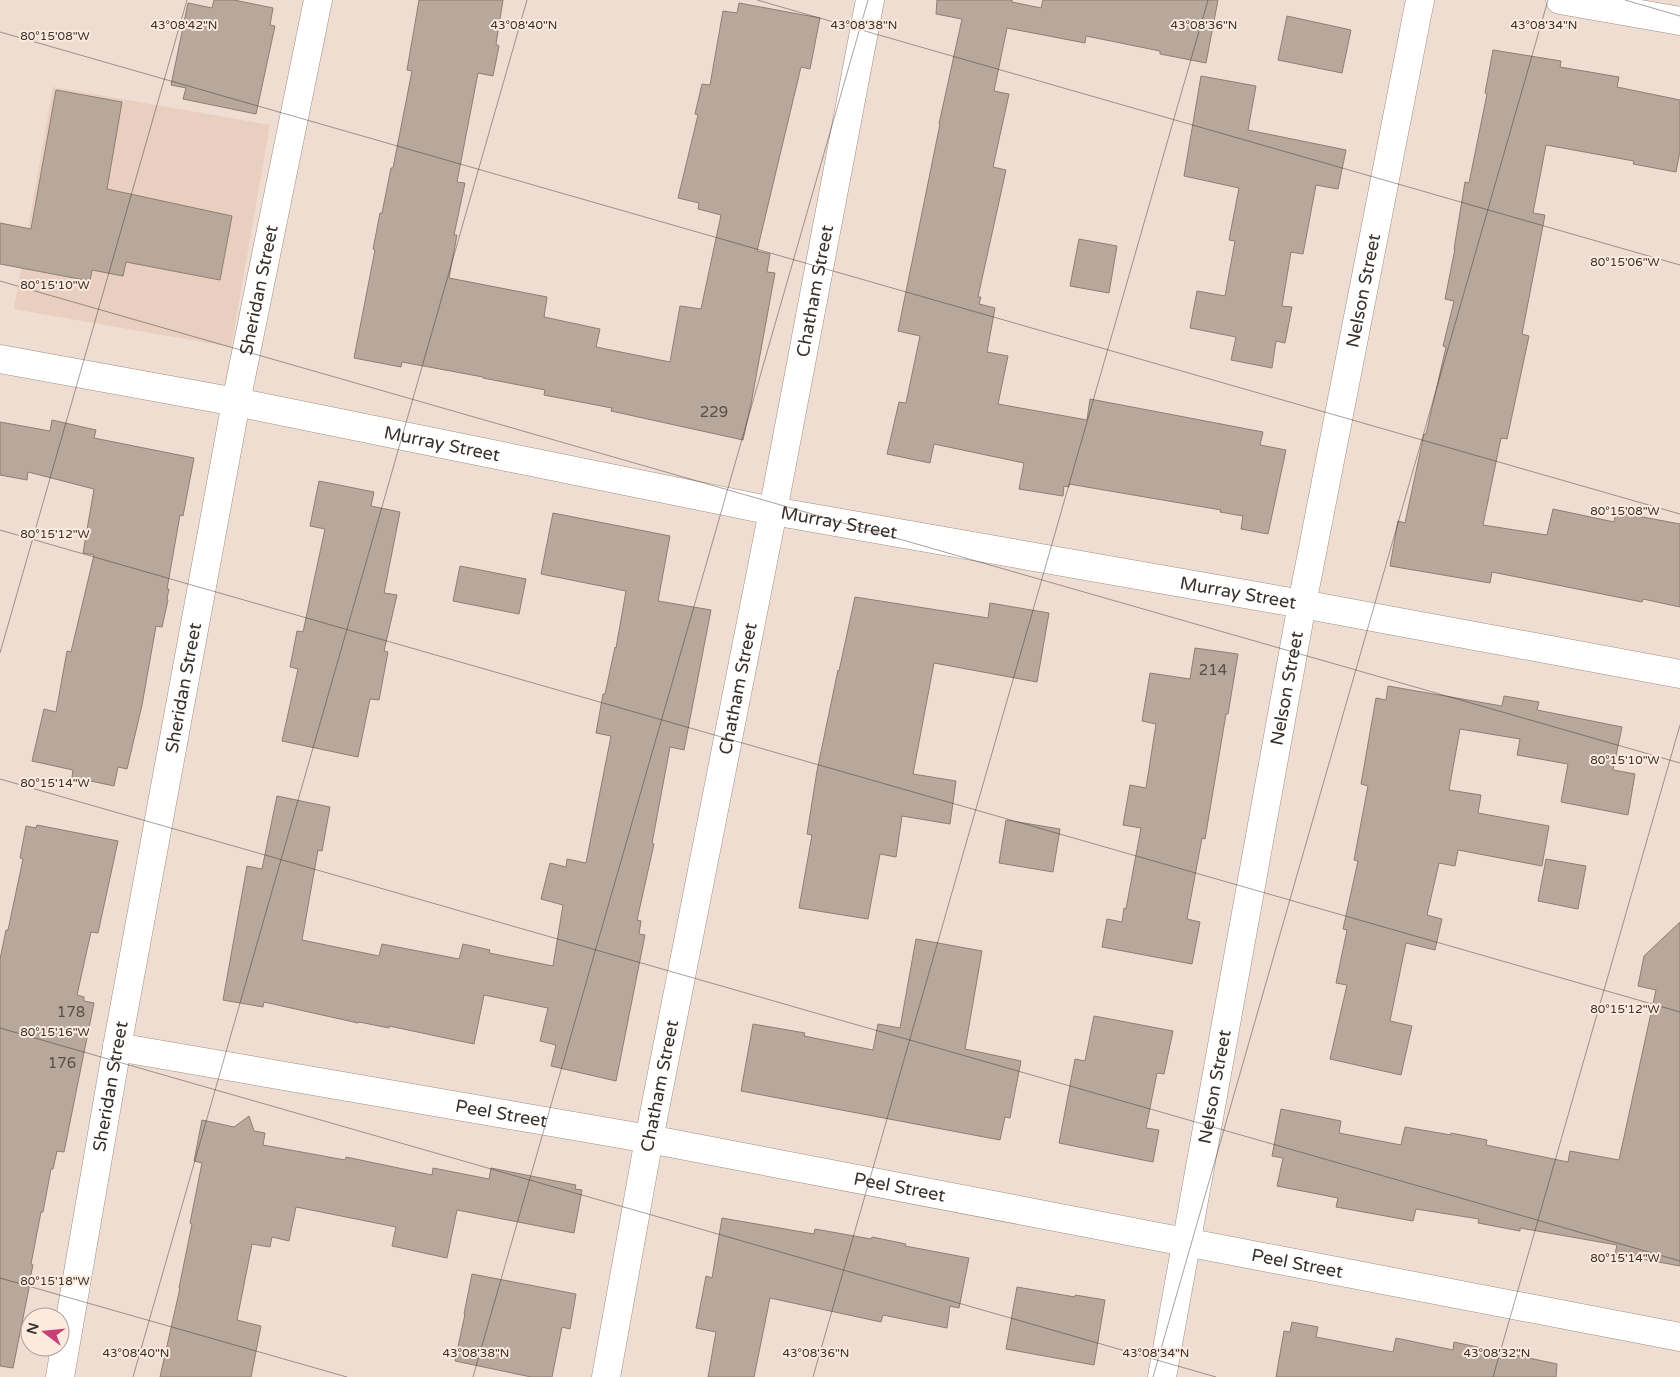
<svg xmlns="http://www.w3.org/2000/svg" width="1680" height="1377" font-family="'Varela Round',sans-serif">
<rect width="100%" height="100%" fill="#efddd1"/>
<path fill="#e8cfbf" d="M53,87L270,125L231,347L14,309Z"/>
<g fill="#b8a79b" stroke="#8e7e73">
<path d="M214,0H234L273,8L270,25L275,26L256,114L183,99L186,88L171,85L188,3L212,8Z"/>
<path d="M419,0H503L496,44L499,46L493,76L478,73L457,182L465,183L454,235H457L449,278L547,297L544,317L600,329L596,347L670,362L680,306L701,309L721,215L698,209L699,203L678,198L698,115L695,114L702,84L710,85L723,11L737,13L739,3L820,18L810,69L801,67L757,251L770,254L767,272L775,273L751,404L743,440L611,411L612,408L544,395L545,390L483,378V377L402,362L401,367L354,358L375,250L373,249L380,213H382L391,168H393L412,71L407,70Z"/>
<path d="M937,0H1012V2L1041,8L1043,0H1218L1206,63L1160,54V51L1086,36L1085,43L1007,28L994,91L1009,94L993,167L1006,170L978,297H981L979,304L995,308L987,352L1008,356L998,404L1087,420L1090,399L1263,432L1260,445L1286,450L1268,534L1241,529L1243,516L1220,512L1221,510L1069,484V487L1064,486L1063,496L1019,489L1024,463L934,444L930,463L887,454L899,402L906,403L920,336L898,331L940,124H939L962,19L936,14Z"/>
<path d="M1287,16L1351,30L1342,73L1278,60Z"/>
<path d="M1493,50L1561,61L1560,67L1619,77L1617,87L1680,100V151L1676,172L1633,164L1634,161L1546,145L1533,213L1545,215L1522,334L1529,336L1507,439L1501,438L1483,525L1547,535L1553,509L1614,522L1616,512L1680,524V607L1643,599L1642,602L1492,572L1490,583L1390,566L1398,521L1405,523L1424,434H1426L1446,347L1443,346L1454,301L1445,299L1455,249H1454L1465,182L1469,183L1487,94L1485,93Z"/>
<path d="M1201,76L1256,86L1248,130L1346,150L1338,189L1316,185L1303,254L1291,252L1282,306L1292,307L1285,343L1276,341L1272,368L1231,360L1236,337L1190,328L1197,291L1225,296L1235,241L1229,240L1239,188L1184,176Z"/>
<path d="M56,90L122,102L107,189L232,216L220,280L126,262L123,276L92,270L90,281L0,264V223L31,229Z"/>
<path d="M1079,239L1117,246L1109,293L1070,286Z"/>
<path d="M52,420L96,430L94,438L194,458L183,516L180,515L167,589H169L167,599L168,600L162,627L156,626L142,705L127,769L118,767L114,786L72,777L73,770L32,761L44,709L56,712L67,651L71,652L94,555L83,553L94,489L28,472L27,480L0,475V422L50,431Z"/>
<path d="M319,481L374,492L371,506L400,512L384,593L397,595L384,651L388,652L379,700L370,699L358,757L282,741L298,669L290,667L297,631L303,632L325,529L310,526Z"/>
<path d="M553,513L670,536L658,601L711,610L684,750L670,747L652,843L654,844L637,920L641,921L639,934L645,935L616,1081L551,1066L556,1045L540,1041L548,1008L484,995L474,1044L389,1026V1028L359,1022L358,1023L264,1002L263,1007L223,1000L247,866L262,869L277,796L330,807L322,851L318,850L302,940L379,956L382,944L459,959L463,944L490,950L489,953L553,966L563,905L541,899L550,863L566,867L567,859L586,863L611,736L596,733L603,694H605L615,647L616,648L626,591L541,574Z"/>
<path d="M460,566L526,579L519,614L453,601Z"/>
<path d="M855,597L988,618L990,603L1049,613L1037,682L934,663L913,774L956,781L950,824L902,816L896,857L880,854L868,919L799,908L812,835L807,834L817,771L838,670L839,671Z"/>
<path d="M1195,648L1238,654L1228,714H1226L1205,839L1202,838L1187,919L1200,922L1192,964L1102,947L1107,919L1122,922L1124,908L1126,909L1141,828L1123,825L1130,785L1146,788L1156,724L1142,721L1150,673L1190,679Z"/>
<path d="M1388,686L1502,706L1504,696L1539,702L1537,710L1622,727L1613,770L1635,774L1628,815L1561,802L1568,764L1517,755L1520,739L1460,729L1449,790L1481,795L1478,813L1549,826L1542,866L1458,850L1455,866L1439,863L1427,915L1442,919L1435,950L1406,943L1390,1021L1412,1026L1401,1075L1330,1059L1347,985L1336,983L1347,930L1343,929L1358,861L1354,860L1368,786L1361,784L1376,698L1386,700Z"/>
<path d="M1006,820L1060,829L1053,872L999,863Z"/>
<path d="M37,825L118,841L98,933L91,932L77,995L84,997V1001L94,1003L64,1152L57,1151L53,1169H51L43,1212H41L31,1264L33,1265L29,1283H30L13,1368L0,1366V959L6,930H8L23,859L20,858L26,826L36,828Z"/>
<path d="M1546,859L1586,866L1578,909L1538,901Z"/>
<path d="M1680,922V1266L1615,1254L1617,1245L1520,1228V1231L1478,1223L1479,1219L1416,1209L1413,1221L1336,1207L1338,1198L1277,1186L1283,1158L1272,1156L1281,1109L1341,1121L1339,1133L1401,1145L1405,1127L1451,1135V1133L1487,1140L1486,1145L1568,1162L1570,1151L1619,1160L1656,990L1638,986L1644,956Z"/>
<path d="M916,939L982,951L965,1049L1021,1061L1010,1118L1005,1117L1000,1140L741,1091L753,1024L805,1033L804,1036L873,1050L878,1024L900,1028Z"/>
<path d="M1094,1016L1173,1031L1164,1074L1157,1073L1146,1128L1159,1130L1153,1162L1059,1143L1075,1059L1085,1061Z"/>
<path d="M249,1116L254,1131L265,1133L263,1145L345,1160L346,1157L432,1175L433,1168L489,1179L491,1168L576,1185L575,1189L582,1190L574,1233L457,1210L447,1258L392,1246L396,1227L296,1207L289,1241L272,1237L270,1247L252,1244L237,1320L261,1326L251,1377H160L180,1288H179L192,1224L190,1223L202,1163L194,1161L202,1120L234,1127Z"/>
<path d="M722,1218L814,1234L815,1229L871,1239L872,1237L906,1244L905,1246L969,1258L959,1308L950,1306L947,1328L883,1315L881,1322L770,1298L754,1377H708L716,1332L696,1328L706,1276L712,1278Z"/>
<path d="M472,1274L576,1294L570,1329L562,1327L552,1377H531L455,1361L465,1314H464Z"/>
<path d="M1017,1287L1075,1297V1295L1105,1300L1094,1365L1006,1349Z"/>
<path d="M1292,1322L1318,1327L1316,1337L1393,1352L1396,1338L1453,1350L1454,1342L1557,1364L1556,1377H1276L1284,1331L1290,1332Z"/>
</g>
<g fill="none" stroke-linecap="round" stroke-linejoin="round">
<g stroke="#9f8e84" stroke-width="29">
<g id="minor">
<path d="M1560,0L1680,21"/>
<path id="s1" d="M0,359L236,402L773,511L1302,604L1680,674"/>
<path id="s2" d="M117,1047L649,1139L1680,1337"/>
<path id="s3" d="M60,1377L117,1047L236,402L318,0"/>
<path id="s4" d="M606,1377L649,1139L773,511L870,0"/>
<path id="s5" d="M1162,1377L1302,604L1420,0"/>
</g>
</g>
<use href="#minor" stroke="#fff" stroke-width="28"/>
</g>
<path fill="none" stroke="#38312c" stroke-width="1" stroke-opacity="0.45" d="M757,0L1680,265M1625,0L1680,16M0,32L1680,514M0,281L1680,763M0,530L1680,1012M0,653L187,0M0,779L1680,1261M0,1028L1216,1377M0,1278L347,1377M133,1377L527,0M473,1377L868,0M813,1377L1208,0M1153,1377L1548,0M1493,1377L1680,725"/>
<g text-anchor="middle" stroke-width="4" stroke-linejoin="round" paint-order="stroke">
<g font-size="15" fill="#584e48">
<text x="714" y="417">229</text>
<text x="1213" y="675">214</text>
<text x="71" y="1017">178</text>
<text x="62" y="1068">176</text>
</g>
<g font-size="18" fill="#38312c" stroke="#fceade">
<text dy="6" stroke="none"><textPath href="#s3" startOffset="1105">Sheridan Street</textPath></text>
<text dy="6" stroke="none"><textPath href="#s5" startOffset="1105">Nelson Street</textPath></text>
<text dy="6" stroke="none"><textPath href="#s4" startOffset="1106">Chatham Street</textPath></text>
<text dy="6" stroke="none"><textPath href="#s1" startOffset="450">Murray Street</textPath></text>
<text dy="6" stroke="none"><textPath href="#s1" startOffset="855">Murray Street</textPath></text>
<text dy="6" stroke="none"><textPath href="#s1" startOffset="1260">Murray Street</textPath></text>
<text dy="6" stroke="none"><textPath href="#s3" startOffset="700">Sheridan Street</textPath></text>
<text dy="6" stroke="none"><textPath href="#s4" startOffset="701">Chatham Street</textPath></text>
<text dy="6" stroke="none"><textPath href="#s5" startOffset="700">Nelson Street</textPath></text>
<text dy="6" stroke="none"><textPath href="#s3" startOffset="295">Sheridan Street</textPath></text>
<text dy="6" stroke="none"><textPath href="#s4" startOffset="296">Chatham Street</textPath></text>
<text dy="6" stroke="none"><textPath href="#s5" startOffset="295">Nelson Street</textPath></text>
<text dy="6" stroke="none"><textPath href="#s2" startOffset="390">Peel Street</textPath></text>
<text dy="6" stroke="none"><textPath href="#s2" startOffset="795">Peel Street</textPath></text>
<text dy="6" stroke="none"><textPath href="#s2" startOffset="1200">Peel Street</textPath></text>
</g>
</g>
<g font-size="12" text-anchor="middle" fill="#38312c" stroke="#fceade" stroke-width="4" stroke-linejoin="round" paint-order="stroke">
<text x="184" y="29">43°08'42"N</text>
<text x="524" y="29">43°08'40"N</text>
<text x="864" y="29">43°08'38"N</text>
<text x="1204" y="29">43°08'36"N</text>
<text x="1544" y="29">43°08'34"N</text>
<text x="55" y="40">80°15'08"W</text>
<text x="1625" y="266">80°15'06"W</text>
<text x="55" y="289">80°15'10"W</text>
<text x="1625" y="515">80°15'08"W</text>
<text x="55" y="538">80°15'12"W</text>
<text x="1625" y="764">80°15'10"W</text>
<text x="55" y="787">80°15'14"W</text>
<text x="1625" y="1013">80°15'12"W</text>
<text x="55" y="1036">80°15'16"W</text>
<text x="1625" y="1262">80°15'14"W</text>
<text x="55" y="1285">80°15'18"W</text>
<text x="136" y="1357">43°08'40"N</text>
<text x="476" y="1357">43°08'38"N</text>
<text x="816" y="1357">43°08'36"N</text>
<text x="1156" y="1357">43°08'34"N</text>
<text x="1497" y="1357">43°08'32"N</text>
</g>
<g transform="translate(45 1332) rotate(286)"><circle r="24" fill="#fceade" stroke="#aea097"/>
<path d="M0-4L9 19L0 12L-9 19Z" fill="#c83e76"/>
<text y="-8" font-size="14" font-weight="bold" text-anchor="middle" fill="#38312c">N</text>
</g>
</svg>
